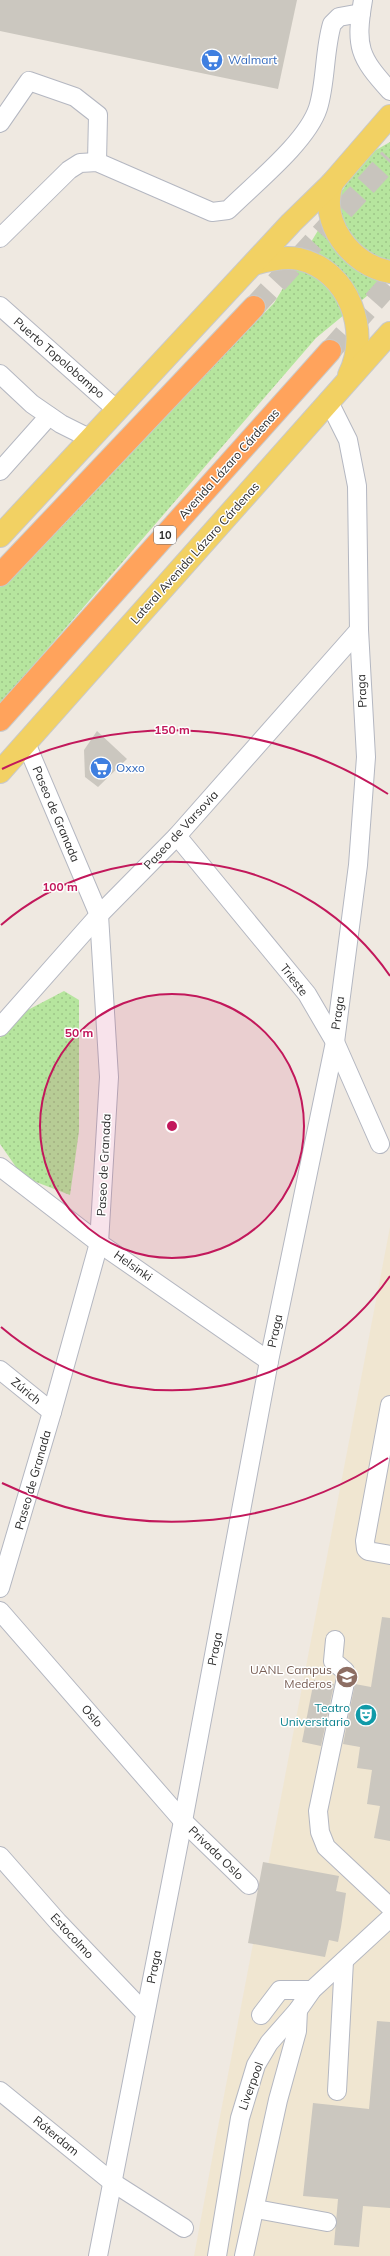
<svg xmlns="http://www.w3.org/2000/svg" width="390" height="2256" font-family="Mulish,sans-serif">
<defs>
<pattern id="park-dots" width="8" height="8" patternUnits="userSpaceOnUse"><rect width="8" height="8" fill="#b6e59e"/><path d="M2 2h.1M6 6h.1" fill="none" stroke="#9dc588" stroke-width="1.8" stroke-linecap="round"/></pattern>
</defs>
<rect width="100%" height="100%" fill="#efe9e1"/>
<path fill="#f0e6d1" d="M390,1227V2256H194L218,2127Z"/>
<g fill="url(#park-dots)">
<path d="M390,142V277L316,338L0,704V583L274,303L362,158Z"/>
<path d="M64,991L79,1000V1131L70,1195L23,1177L0,1144V1038L22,1013Z"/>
</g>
<g fill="#cbc7bf">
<path d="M0,0H297L278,89L0,31Z"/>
<path d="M97,731L127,759L98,787L85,777L84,750Z"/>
<path d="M382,1617L390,1618V1841L374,1838L380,1806L367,1804L372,1770L357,1768L360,1747L343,1744L355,1684L371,1687Z"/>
<path d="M314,1680L334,1684L321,1746L302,1742Z"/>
<path d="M263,1862L339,1876L336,1891L346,1893L341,1927L338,1942L329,1940L325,1957L248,1943Z"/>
<path d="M377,2021L390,2022V2208L363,2206L359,2247L334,2245L338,2199L303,2196L313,2103L369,2109Z"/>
</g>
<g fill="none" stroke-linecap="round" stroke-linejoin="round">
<g stroke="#c8c4bd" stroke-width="22" stroke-dasharray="22 11" stroke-linecap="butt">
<path d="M254,307L390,159"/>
<path d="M330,351L390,283"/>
</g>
<g stroke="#b4b7c1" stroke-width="20">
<g id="minor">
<path d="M363,0C355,47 359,57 390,91"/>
<path d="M0,123L29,81L75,97L98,115L97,162"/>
<path d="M0,238L69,170L80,163L97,162L212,212L228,210C254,184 307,142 318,108C326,83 324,51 332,24L339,17L361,13"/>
<path d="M0,306L118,411"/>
<path d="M0,374L32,404L61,424L91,439"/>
<path d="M0,471L49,416"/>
<path d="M177,836L307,994L335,1042L380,1144"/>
<path d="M0,1027L99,915L177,836L359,630"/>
<path d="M0,1167L99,1243L269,1361"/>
<path d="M0,1370L52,1412"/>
<path d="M390,1405L365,1541L366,1549L368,1551L390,1555"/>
<path d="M0,1588L52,1412L99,1243L109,1077L99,915L26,743"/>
<path d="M0,1611L183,1821L249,1885"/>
<path d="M335,1640L333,1661L345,1671L346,1678L318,1811L320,1832L326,1847L390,1907"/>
<path d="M0,1856L58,1922L145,2013"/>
<path d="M261,2015L280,1990H312"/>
<path d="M0,2091L112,2182L184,2228"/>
<path d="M337,2091L344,1961"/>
<path d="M256,2209L327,2222"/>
<path d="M98,2256L183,1821L269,1361L335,1042L358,865L366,757L359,630L357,486L348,440L329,402"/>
<path d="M217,2256L240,2118L256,2065L269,2043L298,2010L312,1990L390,1918"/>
<path d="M244,2256L278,2100L297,2031L298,2010"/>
</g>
</g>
<g stroke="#c9c9c9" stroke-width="24">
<g id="major">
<path d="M332,183C319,223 351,265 390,272"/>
<path d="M254,264C268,260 284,256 299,259C349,270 371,332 349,375"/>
<path d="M0,536L291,223L332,183L390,116"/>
<path d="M0,772L390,333"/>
</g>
</g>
<g stroke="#c9c9c9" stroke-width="24">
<g id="highway">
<path d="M0,575L254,307"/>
<path d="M0,720L330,351"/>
</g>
</g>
<use href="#minor" stroke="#fff" stroke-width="18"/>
<use href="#major" stroke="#f2d163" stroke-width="22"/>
<use href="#highway" stroke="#ffa35c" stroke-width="22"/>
</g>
<circle cx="172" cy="1126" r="132" fill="#c2185b" fill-opacity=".12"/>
<g fill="none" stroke="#c2185b" stroke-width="2">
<circle cx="172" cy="1126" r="132"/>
<path d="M390 1276A264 264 0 0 1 1 1327M1 925A264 264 0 0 1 390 976"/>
<path d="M388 1458A396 396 0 0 1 2 1483M2 769A396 396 0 0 1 388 794"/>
</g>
<defs>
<g id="supermarket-disc" transform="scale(1.15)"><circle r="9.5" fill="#3f7fe0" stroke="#fff"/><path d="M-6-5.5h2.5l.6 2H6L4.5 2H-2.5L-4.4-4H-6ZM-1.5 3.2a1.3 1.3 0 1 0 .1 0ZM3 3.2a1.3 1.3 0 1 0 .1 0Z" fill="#fff"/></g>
<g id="university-disc" transform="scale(1.15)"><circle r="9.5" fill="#8d6e63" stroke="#fff"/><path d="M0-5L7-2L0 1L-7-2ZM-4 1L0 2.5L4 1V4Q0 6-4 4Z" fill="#fff"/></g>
<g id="theatre-disc" transform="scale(1.15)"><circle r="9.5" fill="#0f9aa8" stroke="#fff"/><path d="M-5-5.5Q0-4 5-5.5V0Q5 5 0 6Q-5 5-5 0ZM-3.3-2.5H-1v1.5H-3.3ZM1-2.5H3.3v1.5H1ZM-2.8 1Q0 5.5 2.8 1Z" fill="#fff"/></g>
</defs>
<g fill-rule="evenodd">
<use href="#supermarket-disc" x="212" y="60"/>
<use href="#supermarket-disc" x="101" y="768"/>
<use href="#university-disc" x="347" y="1677"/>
<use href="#theatre-disc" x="366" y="1715"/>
</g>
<g text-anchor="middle" stroke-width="3" stroke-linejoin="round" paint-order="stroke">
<rect fill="#fff" stroke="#6d6d6d" stroke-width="1" x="154" y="526" width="22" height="18" rx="3"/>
<g font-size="11" font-weight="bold" fill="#2e2e2e">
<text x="165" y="539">10</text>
</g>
<g font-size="12" fill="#366cbe" stroke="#fff" text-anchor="start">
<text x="228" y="64">Walmart</text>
<text x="116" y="772">Oxxo</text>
</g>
<g font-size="12" fill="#2e2e2e" stroke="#fff">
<text transform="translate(59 358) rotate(41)" y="4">Puerto Topolobampo</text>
<text transform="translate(229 464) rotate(-48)" y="4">Avenida Lázaro Cárdenas</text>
<text transform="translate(195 553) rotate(-48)" y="4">Lateral Avenida Lázaro Cárdenas</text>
<text transform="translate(362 691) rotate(-93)" y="4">Praga</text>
<text transform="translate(56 814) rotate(67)" y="4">Paseo de Granada</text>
<text transform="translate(181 830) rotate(-47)" y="4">Paseo de Varsovia</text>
<text transform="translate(294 980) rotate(52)" y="4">Trieste</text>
<text transform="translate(338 1013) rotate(-82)" y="4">Praga</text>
<text transform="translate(104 1165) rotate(-87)" y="4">Paseo de Granada</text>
<text transform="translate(133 1266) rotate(35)" y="4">Helsinki</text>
<text transform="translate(275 1331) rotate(-78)" y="4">Praga</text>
<text transform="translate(26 1391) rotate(39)" y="4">Zúrich</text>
<text transform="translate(33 1480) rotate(-74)" y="4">Paseo de Granada</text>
<text transform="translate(215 1649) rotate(-79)" y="4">Praga</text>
<text transform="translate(92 1716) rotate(49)" y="4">Oslo</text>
<text transform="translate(216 1853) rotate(44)" y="4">Privada Oslo</text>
<text transform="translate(72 1936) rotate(47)" y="4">Estocolmo</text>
<text transform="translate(154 1967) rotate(-79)" y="4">Praga</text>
<text transform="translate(251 2086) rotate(-70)" y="4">Liverpool</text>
<text transform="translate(56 2136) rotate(39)" y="4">Róterdam</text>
</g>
<g font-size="12" fill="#785e54" stroke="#fff" text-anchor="end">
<text x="332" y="1674">UANL Campus<tspan x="332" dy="14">Mederos</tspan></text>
</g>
<g font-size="12" fill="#0d838f" stroke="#fff" text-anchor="end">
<text x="350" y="1712">Teatro<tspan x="350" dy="14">Universitario</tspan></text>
</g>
</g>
<circle cx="172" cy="1126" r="6" fill="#c2185b" stroke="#fff" stroke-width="2"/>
<g font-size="12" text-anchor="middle" font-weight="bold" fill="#c2185b" stroke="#fff" stroke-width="3" stroke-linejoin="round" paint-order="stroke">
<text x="172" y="734">150 m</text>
<text x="60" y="891">100 m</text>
<text x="79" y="1037">50 m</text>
</g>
</svg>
